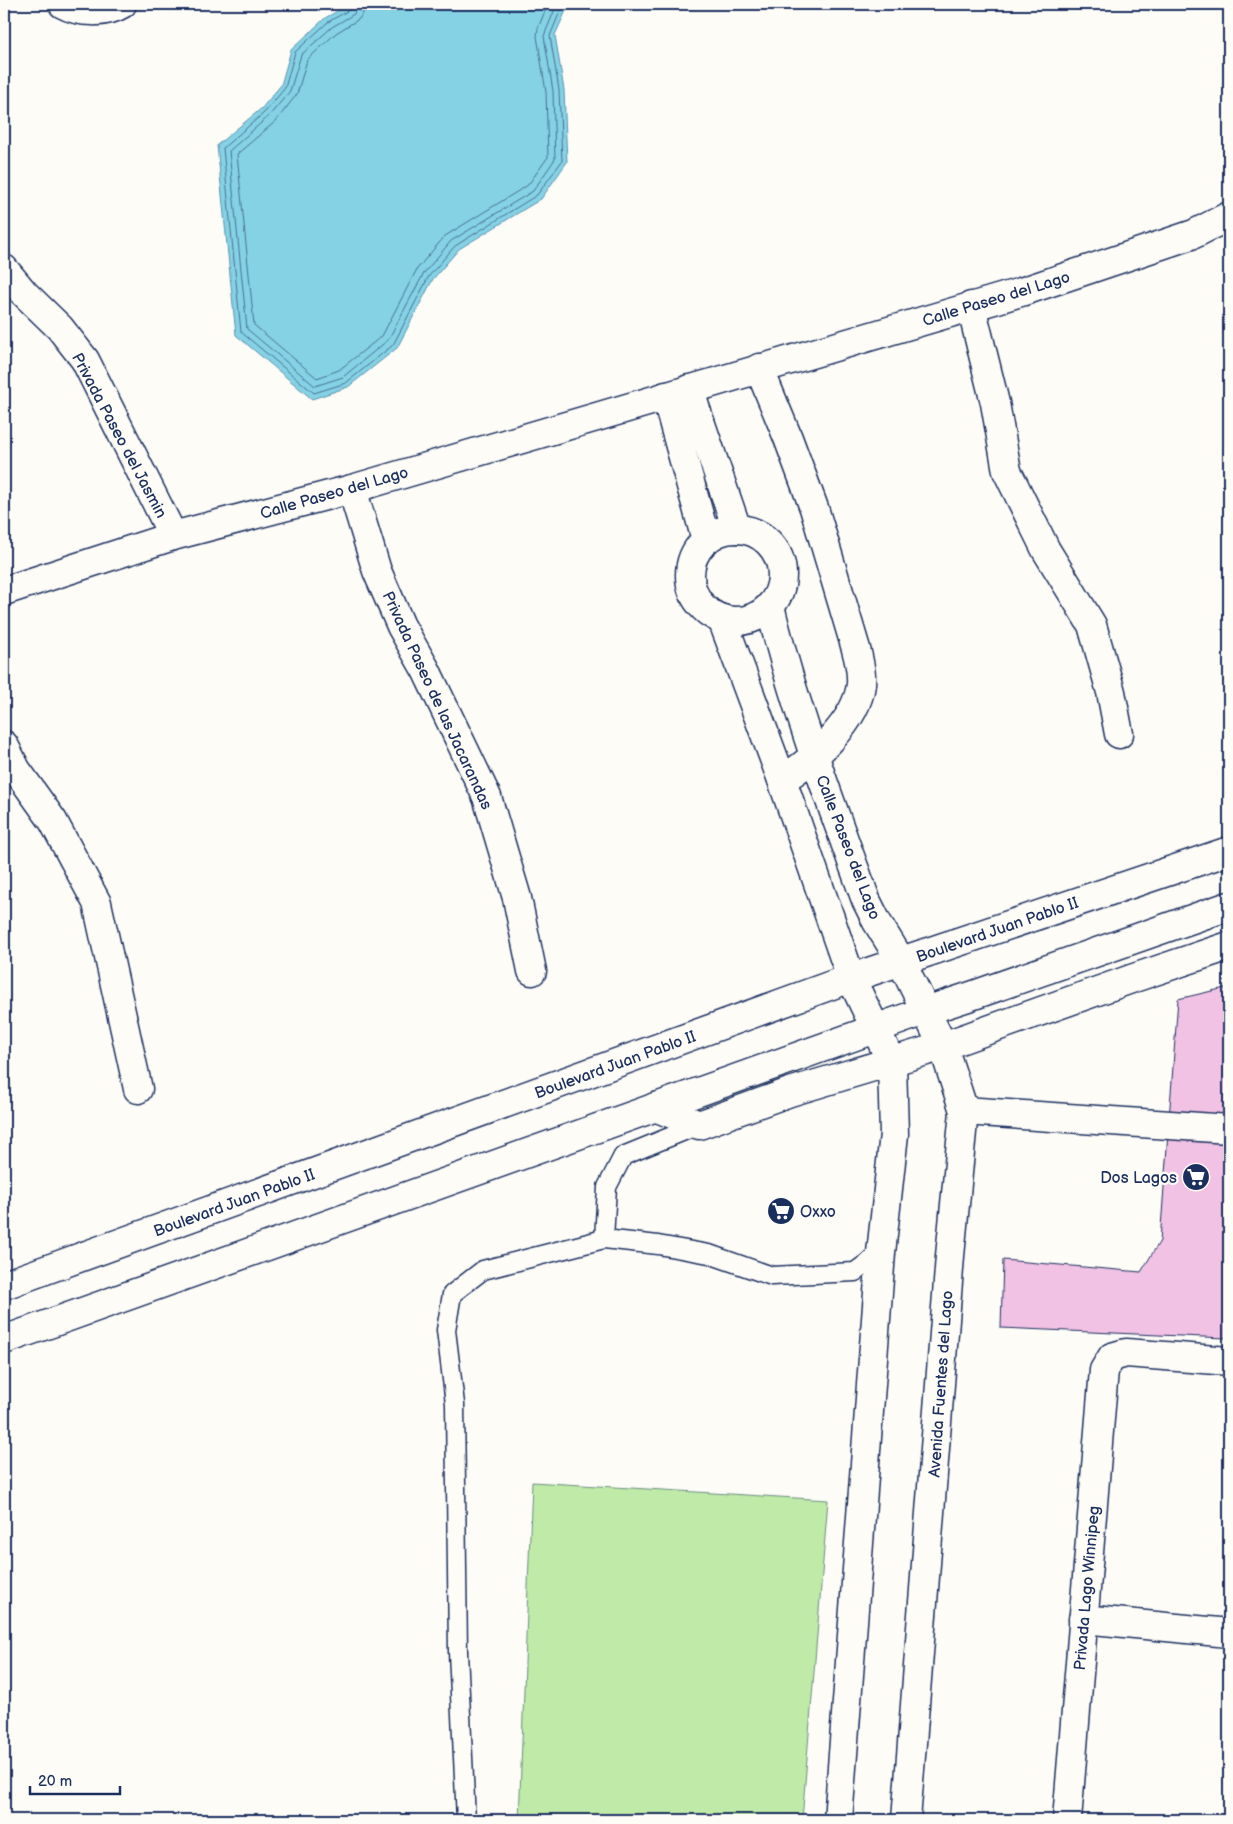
<svg xmlns="http://www.w3.org/2000/svg" width="1233" height="1824" font-family="'Balsamiq Sans',sans-serif">
<rect width="100%" height="100%" fill="#fdfcf7"/>
<filter id="ink" filterUnits="userSpaceOnUse"><feTurbulence type="fractalNoise" baseFrequency=".02" numOctaves="2"/><feDisplacementMap in="SourceGraphic" scale="10" xChannelSelector="R" yChannelSelector="G"/><feConvolveMatrix kernelMatrix="1 2 1 2 8 2 1 2 1" color-interpolation-filters="sRGB"/></filter>
<g filter="url(#ink)">
<path fill="#bfeaa7" stroke="#6d8c82" d="M532,1482L828,1500L802,1820H519Z"/>
<path fill="#85d2e4" stroke="#5b91ae" d="M350,4H569L555,35L564,90L567,162L541,199L459,249L433,279L397,348L348,387L312,399L236,335L217,145L262,108L281,85L291,50L325,18Z"/>
<g fill="none" stroke-linecap="round" stroke-linejoin="round">
<g stroke="#457094" stroke-width="1">
<path d="M351,4L349,10L328,22L295,52L285,88L265,112L223,148L241,332L314,393L346,383L393,345L429,276L455,246L537,195L562,161L559,90L550,36L563,4"/>
<path d="M358,4L354,14L332,27L301,55L290,91L269,116L229,151L247,329L315,386L343,377L388,340L424,273L451,241L533,191L555,159L553,91L544,36L557,4"/>
<path d="M365,4L363,13L359,19L336,33L307,60L297,94L276,121L237,154L254,325L317,378L339,370L382,336L417,269L445,236L528,185L548,157L546,92L537,36L538,28L548,4"/>
</g>
</g>
<path fill="#f1c2e4" stroke="#1b2f5e" d="M1229,987V1113L1226,1338L1001,1328L1003,1260L1141,1272L1160,1241L1178,999Z"/>
<g fill="none" stroke-linecap="round" stroke-linejoin="round">
<g stroke="#1b2f5e" stroke-width="21">
<g id="service">
<path d="M604,1239L607,1187L623,1156L699,1125"/>
<path d="M466,1820L458,1652L455,1404L446,1330L452,1294L483,1270L604,1239L658,1245L709,1254L772,1276L855,1272L881,1253"/>
</g>
</g>
<g stroke="#1b2f5e" stroke-width="31">
<g id="minor">
<path d="M63,4C79,13 106,14 122,4"/>
<path d="M4,269L24,293L60,328L85,360L173,536"/>
<path d="M971,306L995,403L1007,471L1046,550L1092,625L1111,692L1119,734"/>
<path d="M759,368L788,438L814,508L856,649C859,660 862,672 861,684C857,722 812,761 782,780"/>
<path d="M689,389L737,529"/>
<path d="M666,396L706,540"/>
<path d="M352,489L377,571L401,626L426,670L487,797L517,898L532,971"/>
<circle cx="736" cy="575" r="46"/>
<path d="M4,591L173,536L352,489L1021,292L1194,234L1229,216"/>
<path d="M770,606C794,706 831,804 866,900L877,922L901,961L943,1046L964,1111L950,1256L906,1820"/>
<path d="M722,619L782,780L851,978L892,1063L894,1134L881,1253L838,1820"/>
<path d="M4,745L16,769L53,821L97,903L138,1089"/>
<path d="M964,1111L1229,1129"/>
<path d="M1083,1619L1229,1633"/>
<path d="M1067,1820L1104,1370L1112,1357L1126,1353L1229,1361"/>
</g>
</g>
<g stroke="#1b2f5e" stroke-width="31">
<path id="tertiary" d="M655,1107L699,1125L790,1092L943,1046L1134,978L1229,946"/>
</g>
<g stroke="#1b2f5e" stroke-width="31">
<g id="secondary">
<path d="M4,1285L851,978L1229,851"/>
<path d="M4,1340L925,1011L971,996L1229,906"/>
</g>
</g>
<use href="#service" stroke="#fdfcf7" stroke-width="18"/>
<use href="#minor" stroke="#fdfcf7" stroke-width="28"/>
<use href="#tertiary" stroke="#fdfcf7" stroke-width="28"/>
<use href="#secondary" stroke="#fdfcf7" stroke-width="28"/>
</g>
</g>
<defs>
<g id="supermarket-disc" transform="scale(1.4375)"><circle r="9.5" fill="#1b2f5e" stroke="#fdfcf7"/><path d="M-6-5.5h2.5l.6 2H6L4.5 2H-2.5L-4.4-4H-6ZM-1.5 3.2a1.3 1.3 0 1 0 .1 0ZM3 3.2a1.3 1.3 0 1 0 .1 0Z" fill="#fff"/></g>
</defs>
<g fill-rule="evenodd">
<use href="#supermarket-disc" x="1196" y="1177"/>
<use href="#supermarket-disc" x="781" y="1211"/>
</g>
<g text-anchor="middle" stroke-width="4.5" stroke-linejoin="round" paint-order="stroke">
<g font-size="16" fill="#1b2f5e" stroke="#fdfcf7">
<text transform="translate(996 298) rotate(-17)" y="6">Calle Paseo del Lago</text>
<text transform="translate(120 435) rotate(62)" y="6">Privada Paseo del Jasmin</text>
<text transform="translate(334 492) rotate(-16)" y="6">Calle Paseo del Lago</text>
<text transform="translate(438 700) rotate(65)" y="6">Privada Paseo de las Jacarandas</text>
<text transform="translate(849 847) rotate(69)" y="6">Calle Paseo del Lago</text>
<text transform="translate(997 929) rotate(-19)" y="6">Boulevard Juan Pablo II</text>
<text transform="translate(615 1064) rotate(-20)" y="6">Boulevard Juan Pablo II</text>
<text transform="translate(234 1202) rotate(-20)" y="6">Boulevard Juan Pablo II</text>
<text transform="translate(940 1384) rotate(-86)" y="6">Avenida Fuentes del Lago</text>
<text transform="translate(1086 1588) rotate(-85)" y="6">Privada Lago Winnipeg</text>
</g>
<g font-size="16" fill="#1b2f5e" stroke="#fdfcf7" text-anchor="end">
<text x="1177" y="1183">Dos Lagos</text>
<text x="800" y="1217" text-anchor="start">Oxxo</text>
</g>
</g>
<rect width="1233" height="1824" fill="none" stroke="#fdfcf7" stroke-width="20"/>
<rect x="10" y="10" width="1213" height="1804" fill="none" stroke="#1b2f5e" stroke-width="2" filter="url(#ink)"/>
<path d="M30 1786v8h90v-8" fill="none" stroke="#1b2f5e" stroke-width="2.5"/>
<text x="38" y="1786" font-size="15" fill="#1b2f5e" stroke="#fdfcf7" stroke-width="4" paint-order="stroke">20 m</text>
</svg>
